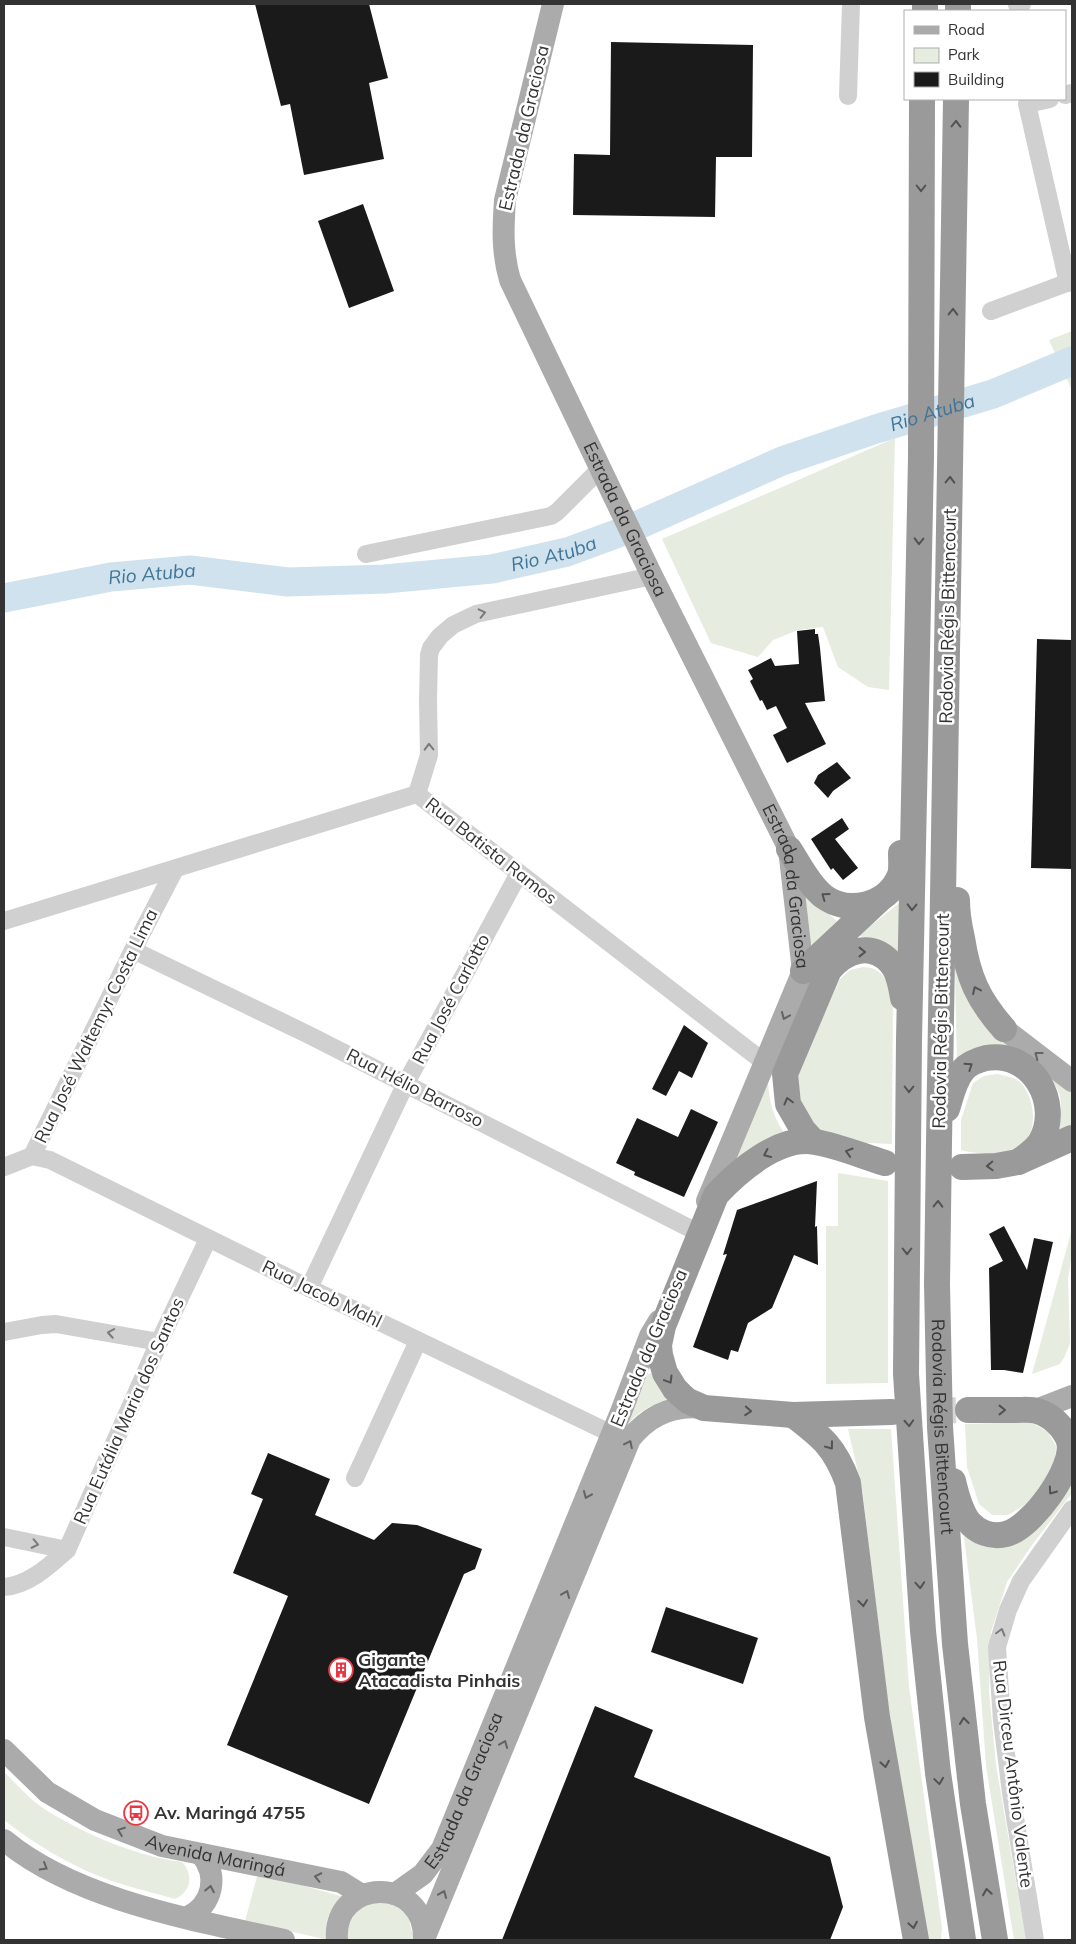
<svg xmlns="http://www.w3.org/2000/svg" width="1076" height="1944" font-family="Mulish,sans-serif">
<rect width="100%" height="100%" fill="#fff"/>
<g fill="#e6ecdf">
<path d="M1072,331V390L1049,340Z"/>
<path d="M895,438L889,690L868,687L838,667L823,627L798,630L773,640L758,657L711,643L662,539Z"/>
<path d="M808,896L838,922L810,948L802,897Z"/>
<path d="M902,901L901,960L859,935Z"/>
<path d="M863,967C880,967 885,978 893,992L892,1144L846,1142L823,1133L806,1118L797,1101L795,1080L840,979L850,970Z"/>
<path d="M955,968L1017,1050L957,1063Z"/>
<path d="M1042,1071L1072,1090V1129L1052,1140C1062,1107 1069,1096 1042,1071Z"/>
<path d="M997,1074C1006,1076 1015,1077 1022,1084C1035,1100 1038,1131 1022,1146C1009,1157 976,1154 961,1150V1120L973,1083L984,1076Z"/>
<path d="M768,1081C769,1102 773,1118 786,1135L729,1166Z"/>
<path d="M838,1173L888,1181V1383L826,1384V1226H838Z"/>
<path d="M1072,1229V1253L1068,1279L1070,1343L1065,1356L1060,1364L1032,1374Z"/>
<path d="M651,1373L659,1387L671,1399C648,1406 637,1411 623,1431H621L648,1374Z"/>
<path d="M1031,1422L1048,1432L1056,1446L1055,1463L1035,1495L1022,1507L1008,1515H992L979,1504L967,1467L965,1424Z"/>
<path d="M848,1429H891L909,1687L942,1928L941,1940H924L885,1698L863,1494Z"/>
<path d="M1072,1482V1493L1032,1545L1007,1582L991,1632L989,1692L996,1765L1026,1940H1014L986,1766L977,1639L963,1530L987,1540Z"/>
<path d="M4,1772C16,1783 29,1799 43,1808C81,1833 138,1857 182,1862C194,1875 191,1892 175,1899C152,1892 127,1887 104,1878C69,1865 33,1843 4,1820Z"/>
<path d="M258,1873L344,1897C329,1908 323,1921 328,1940L245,1921Z"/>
<path d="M376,1901L392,1903L408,1916L414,1940H347V1929L357,1910Z"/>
</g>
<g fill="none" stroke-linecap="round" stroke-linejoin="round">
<path stroke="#cfe2ee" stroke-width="29" id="s1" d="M4,598L111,577L190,570L288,582L385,579L492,569L567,552L627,530L782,461L876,429L993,394L1072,361"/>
</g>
<g fill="#1a1a1a">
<path d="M255,4H369L388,78L369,83L384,159L304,175L290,104L281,106Z"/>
<path d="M611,42L753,45L752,157H716L715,217L573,215L574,154L610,155Z"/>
<path d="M363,204L394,291L349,308L318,221Z"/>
<path d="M815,629V634H818L820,648L825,701L805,703L826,744L787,763L773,735L787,728L776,706L767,710L762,700L760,701L750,681L753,679L748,670L771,658L775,666L799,664L797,631Z"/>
<path d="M1037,639L1072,640V869L1031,868Z"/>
<path d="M837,762L851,778L833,791L828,798L814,783L818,775Z"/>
<path d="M842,818L849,829L835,839L858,868L843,880L833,868L831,870L811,839Z"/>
<path d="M684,1025L708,1043L692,1078L679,1071L666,1096L652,1089Z"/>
<path d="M691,1109L718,1122L684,1197L634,1175L635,1172L616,1163L637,1118L678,1137Z"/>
<path d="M817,1181L815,1227L817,1226L818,1265L794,1255L772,1308L748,1323L738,1352L731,1350L728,1360L693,1347L727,1254L723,1255L737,1210Z"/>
<path d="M1004,1226L1027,1270L1034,1238L1053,1242L1023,1373L1004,1370H991L989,1268L1003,1261L989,1234Z"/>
<path d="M268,1453L330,1479L315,1515L374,1540L392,1523L417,1525L482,1549L475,1569L464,1574L369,1804L227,1745L288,1596L233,1573L263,1499L251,1494Z"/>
<path d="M666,1607L758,1638L743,1684L651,1652Z"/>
<path d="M595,1706L653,1730L634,1777L830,1857L843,1907L830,1940H502Z"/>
</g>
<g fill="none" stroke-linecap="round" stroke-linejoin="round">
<path stroke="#d6d6d6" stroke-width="26" stroke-dasharray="26 13" stroke-linecap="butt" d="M891,1412L968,1410"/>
<g stroke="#d0d0d0" stroke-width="18">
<path d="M1017,5L1022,4"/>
<path d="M1065,95L1072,93"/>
<path d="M848,96L851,4"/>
<path d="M1050,99L1027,104L1068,283"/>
<path d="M991,311L1072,281"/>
<path d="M366,554L551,516L557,512L601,468"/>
<path d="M417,794L429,755L428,701L429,655L431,648L440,636L453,625L476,614L652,576"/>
<path d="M4,921L417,794L765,1063"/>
<path d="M133,950L309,1035L695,1231"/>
<path d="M32,1156L50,1160L309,1288L612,1434"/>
<path d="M4,1167L32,1156L133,950L175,869"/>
<path d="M309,1288L406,1083L519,873"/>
<path d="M4,1332L42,1325L56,1324L159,1342"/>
<path d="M355,1478L418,1341"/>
<path d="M4,1537L67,1550"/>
<path d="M4,1587C29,1585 49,1566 67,1550L159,1342L208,1239"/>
<path d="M1035,1940L1011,1793L1002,1721L997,1647L1008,1610L1021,1581L1072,1509"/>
</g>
<g stroke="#ababab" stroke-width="22">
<path id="s2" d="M553,4L505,200C503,228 502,253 510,280L652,576L789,849L803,971L707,1201"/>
<path d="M1004,1029L1072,1081"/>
<path d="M1036,1410L1072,1396"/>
<path id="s3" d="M4,1750L47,1792L95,1820L162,1846L341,1882L362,1895"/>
<path d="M4,1840C76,1900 194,1920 284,1940"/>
<path id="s4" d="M395,1894L423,1874L442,1849L621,1412L650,1336L659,1321"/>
<path d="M188,1917C213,1904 219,1876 201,1854"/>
<path d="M424,1939L630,1439C649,1415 673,1404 704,1408"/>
<path d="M337,1940C332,1878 426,1874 424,1940"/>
</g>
<g stroke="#9a9a9a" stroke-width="26">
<path d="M925,11V4"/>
<path d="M958,11V4"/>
<path d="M922,99L921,458L909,1040L906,1374L923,1631L938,1773L963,1940"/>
<path id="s5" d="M956,99L939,1142L937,1284L940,1427L955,1644L973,1804L995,1940"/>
<path d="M789,849C799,864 808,884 823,896C848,915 888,906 900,875C902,869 901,860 901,853"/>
<path d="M957,900C957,913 959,925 962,938C968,977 978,1000 1004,1029"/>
<path d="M803,971L879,900"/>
<path d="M947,1109C951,1096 954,1081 963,1070C968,1064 978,1060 986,1058C1032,1050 1062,1103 1041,1141C1036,1150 1026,1156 1018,1162"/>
<path d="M813,1141L803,1130L788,1104L785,1074L829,970C845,951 870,941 890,962C899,971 901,986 903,998"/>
<path d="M885,1163C862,1156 839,1146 815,1142C780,1135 738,1171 716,1195L663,1326L659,1345L660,1355L665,1373L675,1389L681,1395L688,1401L704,1408L793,1415L891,1412"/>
<path d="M962,1167L996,1166L1018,1162L1072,1138"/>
<path d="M793,1415C822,1437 835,1447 848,1483L877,1717L916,1940"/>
<path d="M953,1481C956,1494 960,1510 968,1521C977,1532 992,1538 1006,1534C1031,1528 1076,1468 1069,1441C1064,1427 1051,1415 1037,1411C1031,1409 1023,1410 1017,1410C1001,1410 984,1410 968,1410"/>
</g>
</g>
<defs><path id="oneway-chevron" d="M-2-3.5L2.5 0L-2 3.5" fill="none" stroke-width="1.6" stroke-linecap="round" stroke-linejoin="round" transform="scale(1.25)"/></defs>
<g stroke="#525252">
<use href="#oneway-chevron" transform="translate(956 124) rotate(-89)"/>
<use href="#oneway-chevron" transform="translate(921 188) rotate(90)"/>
<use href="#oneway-chevron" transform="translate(953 312) rotate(-89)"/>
<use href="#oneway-chevron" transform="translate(950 480) rotate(-89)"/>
<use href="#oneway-chevron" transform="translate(919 541) rotate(91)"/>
<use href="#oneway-chevron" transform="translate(825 896) rotate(-144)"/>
<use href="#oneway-chevron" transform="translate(912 907) rotate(91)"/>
<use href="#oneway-chevron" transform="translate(862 952)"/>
<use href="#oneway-chevron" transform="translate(976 990) rotate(-115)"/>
<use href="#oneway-chevron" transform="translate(969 1066) rotate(-34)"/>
<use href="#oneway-chevron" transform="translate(909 1089) rotate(90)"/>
<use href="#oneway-chevron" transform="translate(788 1101) rotate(-105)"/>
<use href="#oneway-chevron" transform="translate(849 1152) rotate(-163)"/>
<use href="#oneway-chevron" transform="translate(767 1154) rotate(155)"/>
<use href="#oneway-chevron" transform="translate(990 1166) rotate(178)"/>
<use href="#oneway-chevron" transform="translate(938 1204) rotate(-89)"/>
<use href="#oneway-chevron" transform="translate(907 1251) rotate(90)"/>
<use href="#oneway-chevron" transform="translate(669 1380) rotate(59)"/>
<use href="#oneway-chevron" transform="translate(1002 1410)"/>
<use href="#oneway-chevron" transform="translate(748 1411) rotate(4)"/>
<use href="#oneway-chevron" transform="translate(909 1423) rotate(87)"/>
<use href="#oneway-chevron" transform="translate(830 1446) rotate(53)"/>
<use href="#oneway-chevron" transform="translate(1052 1491) rotate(125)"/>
<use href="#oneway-chevron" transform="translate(920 1585) rotate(86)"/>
<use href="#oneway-chevron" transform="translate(863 1603) rotate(83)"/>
<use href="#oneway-chevron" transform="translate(964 1721) rotate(-96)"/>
<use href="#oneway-chevron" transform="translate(885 1764) rotate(80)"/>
<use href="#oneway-chevron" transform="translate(939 1781) rotate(82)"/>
<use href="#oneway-chevron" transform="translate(987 1892) rotate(-99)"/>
<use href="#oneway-chevron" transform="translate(913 1925) rotate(80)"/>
</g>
<g stroke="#7a7a7a">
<use href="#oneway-chevron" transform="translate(482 613) rotate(-13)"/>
<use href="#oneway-chevron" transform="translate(429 747) rotate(-91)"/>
<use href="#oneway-chevron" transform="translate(111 1333) rotate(-170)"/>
<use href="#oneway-chevron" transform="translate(35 1544) rotate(12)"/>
<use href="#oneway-chevron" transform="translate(1001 1632) rotate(-74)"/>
</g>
<g stroke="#636363">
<use href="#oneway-chevron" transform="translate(785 1016) rotate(113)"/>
<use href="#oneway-chevron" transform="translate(1038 1055) rotate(-143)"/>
<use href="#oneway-chevron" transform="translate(629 1444) rotate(-64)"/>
<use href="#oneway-chevron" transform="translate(587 1495) rotate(113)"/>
<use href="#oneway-chevron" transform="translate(566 1594) rotate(-68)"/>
<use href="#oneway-chevron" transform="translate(504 1744) rotate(-68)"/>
<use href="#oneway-chevron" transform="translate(121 1831) rotate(-159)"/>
<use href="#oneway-chevron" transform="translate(44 1867) rotate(30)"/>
<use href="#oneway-chevron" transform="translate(318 1877) rotate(-168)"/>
<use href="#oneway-chevron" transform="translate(210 1889) rotate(-79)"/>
<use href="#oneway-chevron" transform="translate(443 1894) rotate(-68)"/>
</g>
<defs>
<g id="building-ring" transform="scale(1.25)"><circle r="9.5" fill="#fff" stroke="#e63946" stroke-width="1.5"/><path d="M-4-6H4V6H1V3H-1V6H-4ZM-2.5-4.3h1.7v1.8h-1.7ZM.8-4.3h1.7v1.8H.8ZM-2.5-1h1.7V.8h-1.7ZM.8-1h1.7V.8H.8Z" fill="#e63946"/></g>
<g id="bus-ring" transform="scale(1.25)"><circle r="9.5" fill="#fff" stroke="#e63946" stroke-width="1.5"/><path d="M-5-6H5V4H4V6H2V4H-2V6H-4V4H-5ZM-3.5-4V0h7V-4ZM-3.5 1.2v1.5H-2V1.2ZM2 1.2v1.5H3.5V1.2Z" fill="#e63946"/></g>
</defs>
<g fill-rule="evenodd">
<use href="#building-ring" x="341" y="1670"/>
<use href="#bus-ring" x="136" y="1813"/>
</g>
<g text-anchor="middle" stroke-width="5" stroke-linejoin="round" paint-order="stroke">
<g font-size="18" fill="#333" stroke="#fff">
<text transform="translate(524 128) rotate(-77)" y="6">Estrada da Graciosa</text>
<text dy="6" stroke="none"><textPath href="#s2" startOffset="548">Estrada da Graciosa</textPath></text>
<text transform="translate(948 616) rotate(-89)" y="6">Rodovia Régis Bittencourt</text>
<text transform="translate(491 851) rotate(38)" y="6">Rua Batista Ramos</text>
<text dy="6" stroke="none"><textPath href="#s2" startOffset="952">Estrada da Graciosa</textPath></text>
<text transform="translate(451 999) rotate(-62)" y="6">Rua José Carlotto</text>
<text transform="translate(941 1021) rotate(-89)" y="6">Rodovia Régis Bittencourt</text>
<text transform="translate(96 1026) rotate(-64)" y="6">Rua José Waltemyr Costa Lima</text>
<text transform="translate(415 1088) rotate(27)" y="6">Rua Hélio Barroso</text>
<text transform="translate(322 1294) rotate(26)" y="6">Rua Jacob Mahl</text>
<text transform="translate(649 1348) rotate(-67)" y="6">Estrada da Graciosa</text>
<text transform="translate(129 1411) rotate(-66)" y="6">Rua Eutália Maria dos Santos</text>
<text dy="6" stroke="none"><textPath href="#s5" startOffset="1328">Rodovia Régis Bittencourt</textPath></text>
<text transform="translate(1013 1774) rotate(83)" y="6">Rua Dirceu Antônio Valente</text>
<text dy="6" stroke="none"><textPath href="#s4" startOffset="128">Estrada da Graciosa</textPath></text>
<text dy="6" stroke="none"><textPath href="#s3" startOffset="242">Avenida Maringá</textPath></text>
</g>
<g font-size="18" font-weight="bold" fill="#333" stroke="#fff" text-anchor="start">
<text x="358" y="1666">Gigante<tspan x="358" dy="21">Atacadista Pinhais</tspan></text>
<text x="154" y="1819">Av. Maringá 4755</text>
</g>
<g font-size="19" font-style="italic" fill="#3f7597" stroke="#fff">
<text dy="7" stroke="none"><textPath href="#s1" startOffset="960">Rio Atuba</textPath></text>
<text dy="7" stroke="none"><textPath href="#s1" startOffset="555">Rio Atuba</textPath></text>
<text dy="7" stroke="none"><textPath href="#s1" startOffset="150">Rio Atuba</textPath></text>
</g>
</g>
<rect width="1076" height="1944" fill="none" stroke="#333333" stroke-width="10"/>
<rect x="904" y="10" width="162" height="90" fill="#ffffff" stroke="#adadad"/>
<rect x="914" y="26" width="25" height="8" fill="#ababab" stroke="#adadad"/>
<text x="948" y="35" font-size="15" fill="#333333">Road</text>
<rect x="914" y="48" width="25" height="15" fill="#e6ecdf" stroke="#adadad"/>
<text x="948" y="60" font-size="15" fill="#333333">Park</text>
<rect x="914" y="72" width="25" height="15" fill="#1a1a1a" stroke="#adadad"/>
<text x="948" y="85" font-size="15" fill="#333333">Building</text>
</svg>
